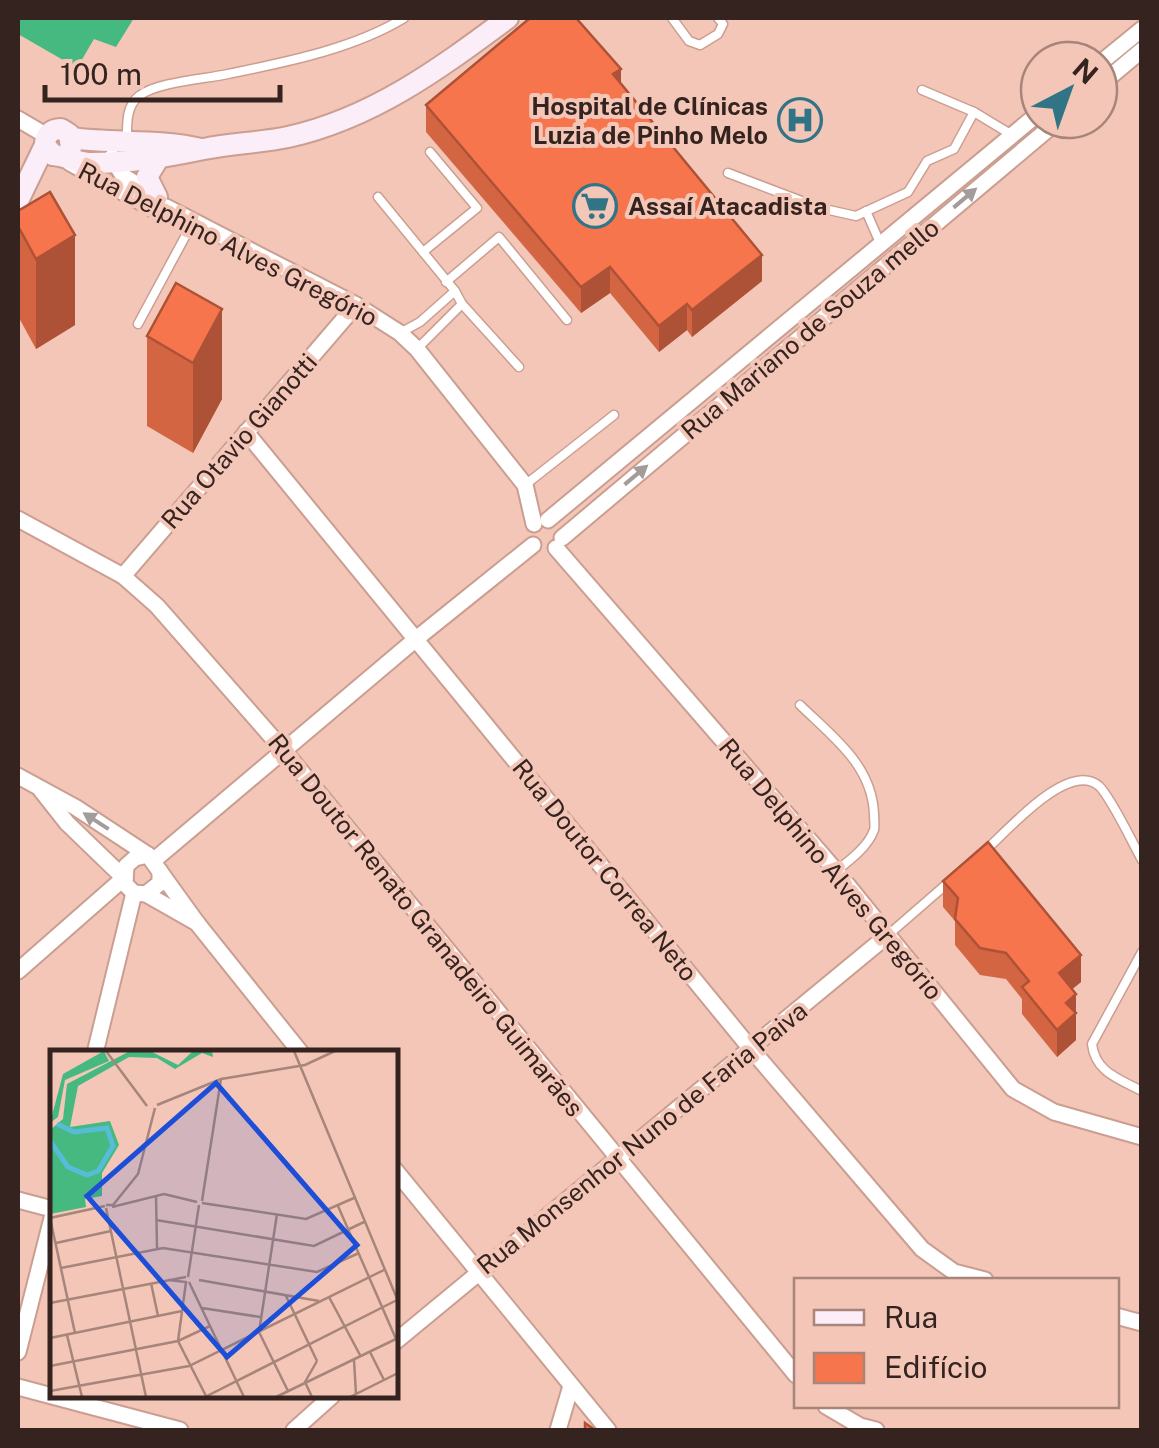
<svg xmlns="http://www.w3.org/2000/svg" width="1159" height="1448" font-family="'Public Sans',sans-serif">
<rect width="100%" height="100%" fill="#f3c6b8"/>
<path fill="#45b97f" d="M18,18H134L116,47L94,39L77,68L18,34Z"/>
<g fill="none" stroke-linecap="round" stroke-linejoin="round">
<g stroke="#ca9e91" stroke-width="11">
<g id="lane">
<path d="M672,18L689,41L700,45L718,34L723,24L718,18"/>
<path d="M922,90L974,112L1012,135"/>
<path d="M127,139C127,124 126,106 139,96C157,82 205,79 228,74C286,62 353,49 404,18"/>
<path d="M728,173L820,208L856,216L908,192L927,161L954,149L974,112"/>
<path d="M378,197L455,291L462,304L519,367"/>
<path d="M866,211L880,243"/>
<path d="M423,252L477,208L430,152"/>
<path d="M446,282L499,237L567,320"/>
<path d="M138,324L193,222"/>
<path d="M400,333L420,322L455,291"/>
<path d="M417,349L462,304"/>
<path d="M525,485L614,415"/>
<path d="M800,705C833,737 872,765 874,814C874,817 875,828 874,830C868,847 849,861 836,871"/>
<path d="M986,850C1008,830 1069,760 1099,786C1111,797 1133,844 1142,860"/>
<path d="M888,935L949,882"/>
<path d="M1142,952L1092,1044C1095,1072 1119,1079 1142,1091"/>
</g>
</g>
<g stroke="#ca9e91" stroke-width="19">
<g id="street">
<path d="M1099,64L1142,29"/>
<path d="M1099,86L1142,50"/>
<path d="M18,119L47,136"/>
<path d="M112,157L123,176L157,197"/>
<path d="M70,163L153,209L166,207L356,305L400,333L417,349L525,485L534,524"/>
<path d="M246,432L751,1049L922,1249L954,1272L985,1280"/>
<path d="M18,519L123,576L157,606L285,752L796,1375"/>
<path d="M548,520L1039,113"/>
<path d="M562,538L1059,120"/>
<path d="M556,548L836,871L1013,1089L1054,1112L1142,1137"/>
<path d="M123,576L356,305"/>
<path d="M18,776L75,807L148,855"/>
<path d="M153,861L416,639L533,545"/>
<path d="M146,894L197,923L148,855L135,858L126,866L125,884L134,893L146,894L160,883V871"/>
<path d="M197,923L301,1053"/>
<path d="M18,971L124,878L67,823L41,790"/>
<path d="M95,1053L134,893"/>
<path d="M395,1170L608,1430"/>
<path d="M18,1200L52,1209"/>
<path d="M1116,1316L1142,1323"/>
<path d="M395,1342L888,935"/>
<path d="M18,1352L52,1218"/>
<path d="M18,1387L180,1430"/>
<path d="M826,1406L860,1426L876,1430"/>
<path d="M294,1430L332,1396"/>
<path d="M558,1430L571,1386"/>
</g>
</g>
<g stroke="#ca9e91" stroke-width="24">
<g id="secondary">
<path d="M71,138C115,144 159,139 201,149"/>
<path d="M53,155C66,156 78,163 90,163C131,163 165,157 204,149C232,143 260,143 288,137C373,118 439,69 508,18"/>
<path d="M53,155L45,145C45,135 51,129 61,129L69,134L71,148"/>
<path d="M157,197L147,177L158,159"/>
<path d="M18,201L45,145"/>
</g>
</g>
<use href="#lane" stroke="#fff" stroke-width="8"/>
<use href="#street" stroke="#fff" stroke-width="15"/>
<use href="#secondary" stroke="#fceef8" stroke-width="20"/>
</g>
<g fill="#d46542">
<path d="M621,83L762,281L692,337L687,330L659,352L610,293L581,313L426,132V105Z"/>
<path d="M18,211L75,325L36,349L18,316Z"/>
<path d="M176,283L222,399L193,453L147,426V336Z"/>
<path d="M943,881L1081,982L1072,989L1076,994V1040L1057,1057L1022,1014V999L1006,979L980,975L955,945V921L943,907Z"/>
</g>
<g fill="#ad5236">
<path d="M621,69V95L613,74Z"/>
<path d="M75,235V325L36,349V259Z"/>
<path d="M762,255V281L692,337V310Z"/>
<path d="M610,267V293L581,313V287Z"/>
<path d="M687,304V330L659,352V326Z"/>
<path d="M222,309V399L193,453V363Z"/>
<path d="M1081,955V982L1059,1000V973Z"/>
<path d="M1076,994V1040L1057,1057V1030L1066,1003Z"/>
</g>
<g fill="#f7754d" stroke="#ad5236" stroke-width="2.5">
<path d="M530,18H576L621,69L613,74L762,255L692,310L687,304L659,326L610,267L581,287L426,105Z"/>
<path d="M50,192L75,235L36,259L18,226V211Z"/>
<path d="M176,283L222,309L193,363L147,336Z"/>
<path d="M988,842L1081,955L1059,973L1076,994L1066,1003L1076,1013L1057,1030L1022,987L1029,981L1006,953L980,948L955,919L958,898L943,881Z"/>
<path d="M585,1423L595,1430H585Z"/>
</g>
<defs><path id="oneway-solid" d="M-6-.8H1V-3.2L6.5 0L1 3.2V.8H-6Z" transform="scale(2.5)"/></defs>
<g fill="#a49c9a">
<use href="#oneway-solid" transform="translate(965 198) rotate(-40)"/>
<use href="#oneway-solid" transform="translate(636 475) rotate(-40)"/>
<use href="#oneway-solid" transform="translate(96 821) rotate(-147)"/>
</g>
<defs>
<g id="hospital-ring" transform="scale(2.25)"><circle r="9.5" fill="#f3c6b8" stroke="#317485" stroke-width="1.5"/><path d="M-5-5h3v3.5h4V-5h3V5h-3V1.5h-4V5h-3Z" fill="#317485"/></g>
<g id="supermarket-ring" transform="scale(2.25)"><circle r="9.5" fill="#f3c6b8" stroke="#317485" stroke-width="1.5"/><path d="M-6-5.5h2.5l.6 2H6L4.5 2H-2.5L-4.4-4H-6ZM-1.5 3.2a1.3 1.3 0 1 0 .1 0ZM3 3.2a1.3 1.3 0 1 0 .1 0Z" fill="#317485"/></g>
</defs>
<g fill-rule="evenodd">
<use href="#hospital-ring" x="800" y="120"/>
<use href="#supermarket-ring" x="595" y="206"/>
</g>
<g text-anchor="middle" stroke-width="8" stroke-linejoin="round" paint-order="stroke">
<g font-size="25" font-weight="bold" fill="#34231e" stroke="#f3c6b8" text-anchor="end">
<text x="768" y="115">Hospital de Clínicas<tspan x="768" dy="29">Luzia de Pinho Melo</tspan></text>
<text x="628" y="215" text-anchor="start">Assaí Atacadista</text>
</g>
<g font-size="25" fill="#34231e" stroke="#f3c6b8">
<text transform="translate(228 244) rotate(27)" y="9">Rua Delphino Alves Gregório</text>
<text transform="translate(810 329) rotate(-40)" y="9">Rua Mariano de Souza mello</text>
<text transform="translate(239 441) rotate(-49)" y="9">Rua Otavio Gianotti</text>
<text transform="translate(831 869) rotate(50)" y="9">Rua Delphino Alves Gregório</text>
<text transform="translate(605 870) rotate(51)" y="9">Rua Doutor Correa Neto</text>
<text transform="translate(426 925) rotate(51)" y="9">Rua Doutor Renato Granadeiro Guimarães</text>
<text transform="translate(642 1138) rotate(-39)" y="9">Rua Monsenhor Nuno de Faria Paiva</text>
</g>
</g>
<g transform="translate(50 1050)">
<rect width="348" height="348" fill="#f3c6b8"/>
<path d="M54,1L59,11L15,30L8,67L0,73L13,24ZM80,1H100L128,15L143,1H162L163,7L152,3L125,19L107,8L79,7L28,36L20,77L60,71L69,95L52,123V146L35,149L36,157L0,164V80L13,69L17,34Z" fill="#45b97f"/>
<path fill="none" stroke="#56bcd7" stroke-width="5" d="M0,91L18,117L37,125L48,121L63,96L57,78L24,82L7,74"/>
<path fill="none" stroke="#a7857a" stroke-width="2.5" d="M56,1L97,56M244,1L348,251M107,55L171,29L255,15L285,1M106,145L107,198M152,151L171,29M152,153L256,169L304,148M56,155H63L88,124L105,58M288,156L346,289M62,157L114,144L147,152M56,158L96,347M227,164L209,282L238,341M106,170L264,196L314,172M6,193L61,181M11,218L113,198L267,222L309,203M138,227L149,155M118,230L136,232L128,291L156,346M149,230L269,251M139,232L194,347M101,233L108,266M236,246L267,311M279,247L310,305M0,253L136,227M152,258L210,267M25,283L0,168L55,156M17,285L32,347M0,288L132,261M320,302L334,330M304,310L306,344M0,316L128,291L160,276M0,341L139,316L334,220M155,347L347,250M226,347L348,288M262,347L255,332L267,311M300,347L348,323"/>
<path fill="#1d4ed8" fill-opacity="0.15" stroke="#1d4ed8" stroke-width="5" d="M166,33L307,195L177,307L37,146Z"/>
<rect width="348" height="348" fill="none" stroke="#34231e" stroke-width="5"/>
</g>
<rect width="1159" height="1448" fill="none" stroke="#34231e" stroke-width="40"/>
<rect x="794" y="1278" width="325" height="130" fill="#f3c6b8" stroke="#a7857a" stroke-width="2.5"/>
<rect x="814" y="1310" width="50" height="15" fill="#fceef8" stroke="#a7857a" stroke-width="2.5"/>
<text x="884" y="1328" font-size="30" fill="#34231e">Rua</text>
<rect x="814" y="1353" width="50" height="30" fill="#f7754d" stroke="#a7857a" stroke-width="2.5"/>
<text x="884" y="1378" font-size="30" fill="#34231e">Edifício</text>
<g transform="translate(1069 90) rotate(41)"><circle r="48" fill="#f3c6b8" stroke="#a7857a" stroke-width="2.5"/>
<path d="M0-8L18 38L0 25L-18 38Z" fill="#317485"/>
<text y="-15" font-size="28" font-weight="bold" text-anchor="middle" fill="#34231e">N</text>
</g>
<path d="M45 85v15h235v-15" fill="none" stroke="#34231e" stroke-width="5"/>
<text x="60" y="85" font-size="30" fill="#34231e" stroke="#f3c6b8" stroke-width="8" paint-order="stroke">100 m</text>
</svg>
